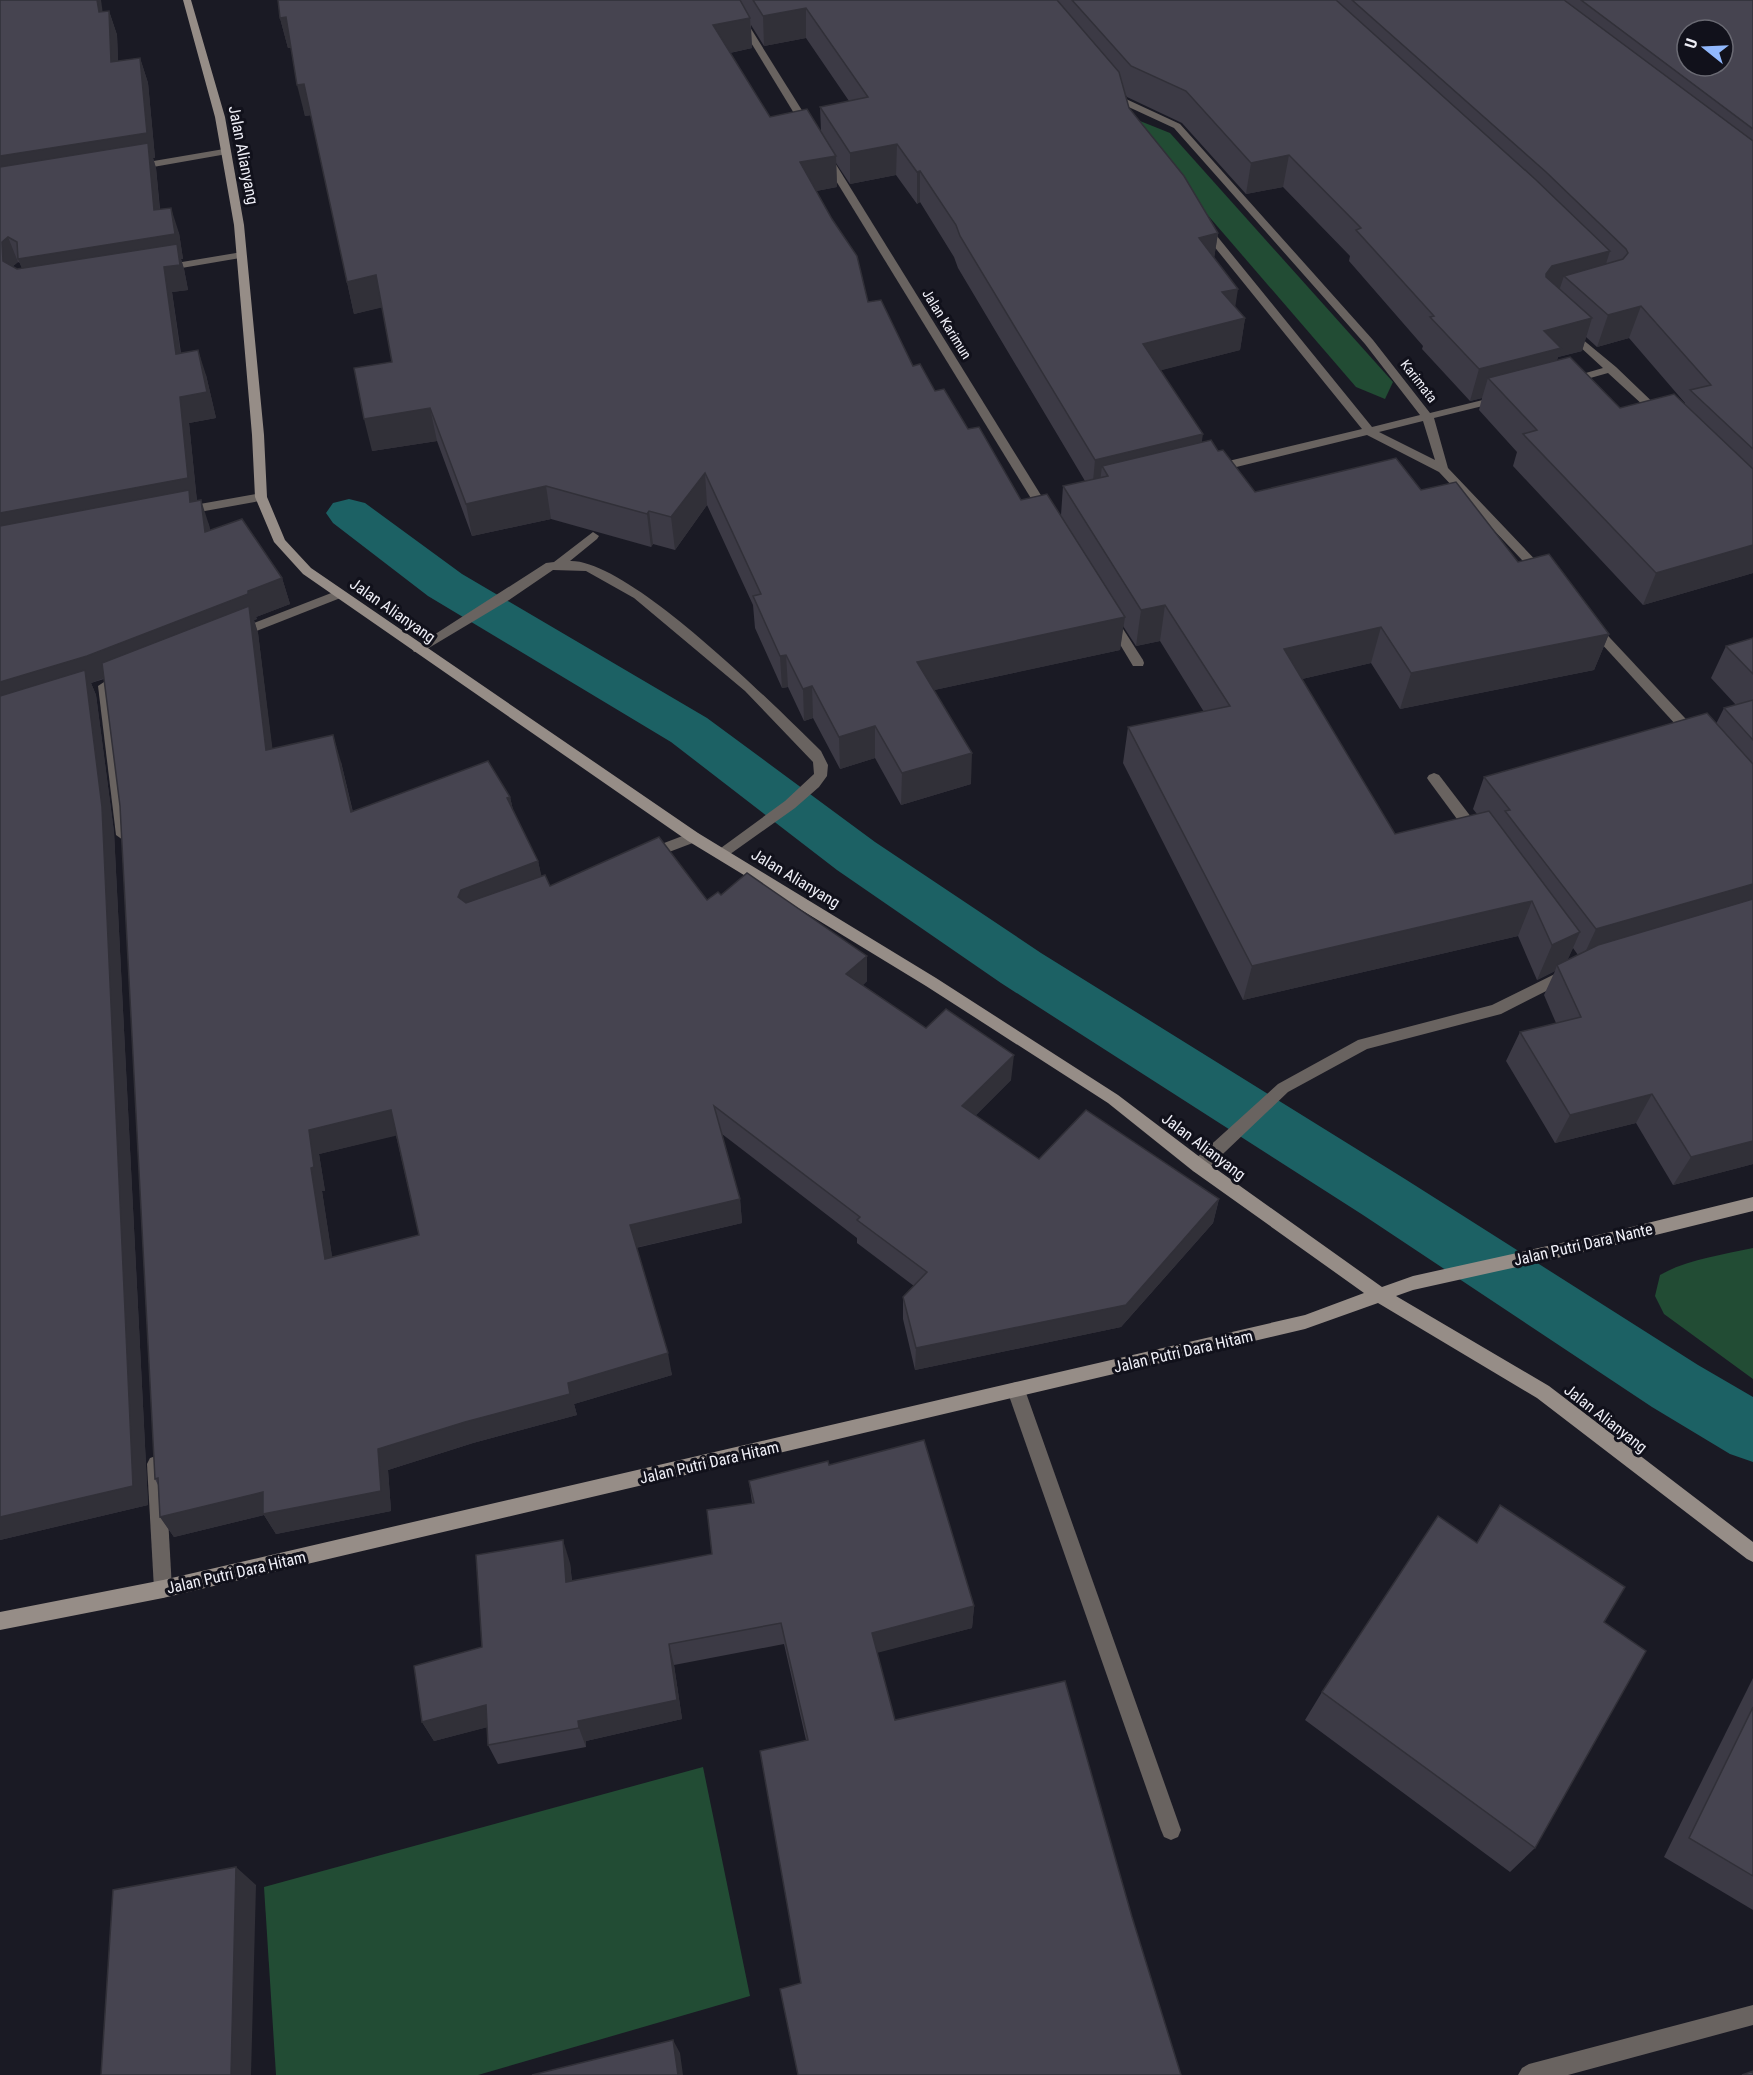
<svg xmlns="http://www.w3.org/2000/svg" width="1753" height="2075" font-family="'Roboto Condensed',sans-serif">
<rect width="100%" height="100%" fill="#1a1a24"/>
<g fill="#224c34">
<path d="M1140,121L1170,133L1393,382L1385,399L1356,387L1142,139Z"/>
<path d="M1753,1248V1379L1664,1314L1655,1296L1660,1275C1688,1259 1722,1255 1753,1248Z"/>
<path d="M703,1767L750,1996L478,2075H276L264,1887Z"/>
</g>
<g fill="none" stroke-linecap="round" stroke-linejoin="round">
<path fill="#1c6164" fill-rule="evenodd" d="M349,499L365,503L462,574L707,718L875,842L1041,953L1405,1179L1698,1365L1753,1397V1462L1730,1454L1652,1407L1363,1215L1001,983L837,870L671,742L428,596L333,523L326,513L333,503Z"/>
<g fill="#696360" fill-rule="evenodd">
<path d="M593,532L599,536L597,539L570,561C629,559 776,707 821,751L828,765L827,776L819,787L795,808L726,857L721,858L714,853L785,801L814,774L813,762L745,691L634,598L586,571L553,570L509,600L422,652H414L412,649L546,563L554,562Z"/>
<path d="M1016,1382L1022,1384L1025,1390L1181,1830L1178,1837L1171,1840L1164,1837L1161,1830L1007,1390L1010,1384Z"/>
</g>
<g fill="#696360" fill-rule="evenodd">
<path d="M725,0H733L813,128L811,130L803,128Z"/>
<path d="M1111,89H1117L1126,99L1180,124L1373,340L1430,413L1499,396L1503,397V401L1434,418L1448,468L1545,570V576H1537L1439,472L1367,435L1216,472L1212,471V465L1362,429L1200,229V225H1208L1372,427L1420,415L1365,344L1174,128L1120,103L1109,91ZM1423,421L1435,460L1379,432Z"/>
<path d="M224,149L227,150V154L136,170L131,167L136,164Z"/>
<path d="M827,155L832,158L1052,513L1050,516H1042L1040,513L822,158Z"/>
<path d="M242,252L246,253V257L164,271L159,268L164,265Z"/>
<path d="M1570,329L1616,367L1664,413V417H1656L1608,373L1569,384L1565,383V379L1603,368L1566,334V330Z"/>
<path d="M261,493L267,497L265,500L183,515L177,511L183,507Z"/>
<path d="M339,590L343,591L345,594L343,597L241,637H233L231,634L233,631Z"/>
<path d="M1112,617L1116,618L1143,660L1144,663L1143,666H1133L1106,621Z"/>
<path d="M1593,623L1597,624L1698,732L1700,735L1698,738H1688L1589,630L1587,627L1589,624Z"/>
<path d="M104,682L110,686L130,835L123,840L116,835L98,686Z"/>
<path d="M1434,773L1439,775L1481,830L1483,834L1481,838H1471L1429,781L1427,778L1429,775Z"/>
<path d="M693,832L698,833L700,837L698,841L648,860L641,855L643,851Z"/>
<path d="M1567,968L1572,970L1574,974L1572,978L1501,1014L1367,1049L1288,1092L1205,1171L1199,1173L1193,1171L1191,1166L1193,1161L1278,1084L1358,1040L1492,1005Z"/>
<path d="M156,1456L162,1458L165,1464L172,1589L169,1595L163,1598L157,1595L154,1589L147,1464L150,1458Z"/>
<path d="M1753,2005V2025L1568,2075H1518L1522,2068L1529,2064Z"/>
</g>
<path fill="#968d87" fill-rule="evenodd" d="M183,0H191L225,117L244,225L264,435L267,497L285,540L311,568L698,833L936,978L1118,1095L1205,1161L1382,1287L1413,1276L1611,1232L1753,1197V1211L1611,1246L1413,1290L1396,1296L1549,1386L1753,1542V1562L1747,1559L1537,1398L1378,1303L1305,1329L163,1598L0,1630V1612L163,1580L1305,1315L1364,1293L1193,1171L1108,1103L926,986L688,841L303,574L274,542L255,497L252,435L234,225L215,117Z"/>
</g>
<g fill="#3c3a45" fill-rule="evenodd">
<path d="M0,0L102,11H109L117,35L118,61L140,58L148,83L155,158H153L156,168L160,209L179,233L183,259H181L184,269L188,290L172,292L181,353L206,375L216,418L189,423L197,501L209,525L210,530L282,578L290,604L256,617L257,619L254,620L258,633L272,749L341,762L353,812L510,797L513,810L538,861L541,876L550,886L707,900L867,981L863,985L926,1028L1011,1080L975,1116L1039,1159L1219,1199L1213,1223L1121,1327L915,1370L903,1319V1297L914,1286L857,1243V1238L722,1134L740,1199L742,1223L636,1248L672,1375L574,1404L577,1415L473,1443L388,1470L391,1511L276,1534L264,1515L174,1537L160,1517L158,1485L155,1479L120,806L104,679L91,683L96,695L114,832L148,1505L0,1540ZM18,262L20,263L22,268L17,269L12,267ZM396,1135L419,1235L332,1257L322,1191H325L319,1154Z"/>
<path d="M278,0H1753V573L1643,605L1513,466L1517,452L1479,410L1482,398L1470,401L1422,349L1423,346L1349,261L1350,256L1283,187L1246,194L1182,123L1127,97L1125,94L1129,108L1218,233L1214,258L1235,307L1245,318L1240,350L1161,370L1202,442L1218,451L1255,492L1421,490L1518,562L1609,634L1594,670L1400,709L1371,663L1302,679L1395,834L1477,814L1473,809L1484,777L1716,724L1724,708L1736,705L1711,678L1726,646L1753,638V1164L1673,1185L1636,1123L1555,1143L1506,1061L1520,1032L1556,1023L1544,995L1555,971L1537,980L1518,936L1243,1000L1123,763L1128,727L1204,712L1160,641L1136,646L1123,626L1120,650L934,690L971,784L901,805L875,758L840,769L813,718L804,721L788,687L782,688L755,628L753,605L707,505L675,550L653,544L651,547L551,519L472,536L437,441L372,451L392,362L382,307L354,314L347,282L311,115L305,116L291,48H288L280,18ZM751,25L764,46L806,38L849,101L820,107L821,131L770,117L730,53L752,48ZM836,163L850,184L896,175L917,204L920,202L954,257L958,268L1085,481L1063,486L1061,515L1021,500L968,429L913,366L868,302L816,191L837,187ZM1586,337L1597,347L1629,338L1685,403V404L1620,408L1557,360L1558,357L1582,351ZM1573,948L1578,955L1567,960Z"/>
<path d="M829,1465L974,1606L972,1628L878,1652L801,1983L806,1740L784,1644L674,1665L682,1719L586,1741V1747L498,1764L488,1745L487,1727L434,1741L422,1722L482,1647L570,1563L572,1581L712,1554L752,1503L749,1481Z"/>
<path d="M1500,1505L1604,1622L1535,1848L1510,1872L1305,1720L1322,1692L1477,1542Z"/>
<path d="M1753,1678V1910L1664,1857Z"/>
</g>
<g fill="#313038">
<path d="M97,0H101L106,36L99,12Z"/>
<path d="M806,8V38L764,46L763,16Z"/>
<path d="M109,11L117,35L119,87L111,62Z"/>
<path d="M286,17L294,48H288L280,18Z"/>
<path d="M750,18L752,48L715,56L713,25Z"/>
<path d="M140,58L148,83L155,158H153L156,168L162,235L0,183V156Z"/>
<path d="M304,84L312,115L305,116L297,85Z"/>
<path d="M897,144L896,175L850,184V153Z"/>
<path d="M1289,155L1283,187L1246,194L1251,163Z"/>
<path d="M836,156L837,187L801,194L800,162Z"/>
<path d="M920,171V202L917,204V172Z"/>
<path d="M171,208L179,233L183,259H181L184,269L188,290L172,292L184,379L176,354L164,267L28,284L18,259Z"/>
<path d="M1218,233L1213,265L1199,238Z"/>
<path d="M8,237L18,262L12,267L3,261L2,242Z"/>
<path d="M1610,251L1600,283L1564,276L1558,294L1542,298L1546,274L1552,266Z"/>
<path d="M376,275L384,307L354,314L347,282Z"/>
<path d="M1238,289L1233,321L1222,292Z"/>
<path d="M1641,306L1629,338L1597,347L1608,315Z"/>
<path d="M1245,318L1240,350L1139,376L1143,344Z"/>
<path d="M1592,318L1582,351L1558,357L1550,380L1488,378L1482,398L1470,401L1479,369L1544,331Z"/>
<path d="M198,350L206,375L216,418L189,423L197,503L0,541V513L180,397Z"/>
<path d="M430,408L437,441L372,451L364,419Z"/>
<path d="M1203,434L1198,467L1108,476L1102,466L1099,490L1092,492L1095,460Z"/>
<path d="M705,473L707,505L675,550L671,517Z"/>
<path d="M546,486L551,519L472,536L466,504Z"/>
<path d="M201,500L209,525L214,557L205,532Z"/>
<path d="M649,511L653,544L651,547L647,514Z"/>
<path d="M1753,545V573L1643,605L1656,573Z"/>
<path d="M282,578L290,604L256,617L257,619L254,620L258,633L276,777L266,750L251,622L91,683L96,695L114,832L148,1505L0,1540V682Z"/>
<path d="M1165,605L1160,641L1136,646L1141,610Z"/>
<path d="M1125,617L1120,650L916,694L917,662Z"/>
<path d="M1381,627L1371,663L1276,685L1284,649Z"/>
<path d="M1609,634L1594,670L1400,709L1411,673Z"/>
<path d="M786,655L788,687L782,688L780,656Z"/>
<path d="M812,686L813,718L804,721L803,689Z"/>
<path d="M875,726V758L840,769L839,737Z"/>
<path d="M333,735L341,762L359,839L351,812Z"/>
<path d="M972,753L971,784L901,805L902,773Z"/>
<path d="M510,797L516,823L507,798Z"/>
<path d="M538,861L544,887L468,916L458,897L461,890Z"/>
<path d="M1753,871V908L1582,959L1596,929Z"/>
<path d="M1532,901L1518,936L1243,1000L1252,966Z"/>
<path d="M1580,932L1565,966L1557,965L1555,971L1537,980L1552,945Z"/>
<path d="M867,956V981L847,999L846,974Z"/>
<path d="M1014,1055L1011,1080L960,1131L962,1106Z"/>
<path d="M1652,1094L1636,1123L1555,1143L1570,1115Z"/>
<path d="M391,1110L399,1135L319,1154L325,1191H322L336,1282L325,1259L311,1168L309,1130Z"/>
<path d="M1753,1141V1164L1673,1185L1691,1157Z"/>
<path d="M740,1199L742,1223L634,1248L630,1225Z"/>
<path d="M1219,1199L1213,1223L1121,1327L915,1370L916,1348Z"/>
<path d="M668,1353L672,1375L574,1404L577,1415L473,1443L388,1470L391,1511L276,1534L264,1515L174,1537L160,1517L378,1449L568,1383Z"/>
<path d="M563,1540L570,1563L574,1604L566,1582Z"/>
<path d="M974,1606L972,1628L873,1654L872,1633Z"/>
<path d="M669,1644L674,1665L682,1719L586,1741V1747L579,1728L578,1721Z"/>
<path d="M486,1705L496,1725L434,1741L422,1722Z"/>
<path d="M236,1867L256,1885L251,2075H231Z"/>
<path d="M673,2040L680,2053L683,2075H678Z"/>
</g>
<g fill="#464450" stroke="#313038" stroke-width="1.5" fill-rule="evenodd">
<path d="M0,0H97L99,12L109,11L111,62L140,58L147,133L0,156Z"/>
<path d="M278,0H740L750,18L713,25L770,117L807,109L836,156L800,162L832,219L857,256L868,302L881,300L913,366L920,364L935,391L944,389L968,429L979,427L1021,500L1047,494L1125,617L917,662L972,753L902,773L875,726L839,737L812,686L803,689L786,655L780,656L753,596L761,594L705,473L671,517L649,511L647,514L546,486L466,504L430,408L364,419L354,368L392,362L376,275L347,282L304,84L297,85L286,17L280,18Z"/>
<path d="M753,0H1057L1119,72L1129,108L1184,176L1218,233L1199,238L1238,289L1222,292L1245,318L1143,344L1203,434L1095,460L960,236L956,225L920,171L917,172L897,144L850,153L820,107L868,97L806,8L763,16Z"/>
<path d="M1072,0H1336L1535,179L1610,251L1552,266L1546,274V277L1592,318L1544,331L1561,348L1479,369L1430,317L1434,316L1356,230L1361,228L1289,155L1251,163L1186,91L1131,66Z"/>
<path d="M1352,0H1564L1753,141V449L1690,390L1711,385L1641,306L1608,315L1564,276L1623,259L1628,253L1626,249L1546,172Z"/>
<path d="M1581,0H1753V129ZM1687,30H1723V66H1687Z"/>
<path d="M148,143L154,210L171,208L175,234L18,259L17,242L8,237L2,242L3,261L17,269L177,244L180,265L164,267L176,354L198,350L207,392L180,397L188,478L0,513V167Z"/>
<path d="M1570,357L1620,408L1674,394L1753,469V545L1656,573L1523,434L1537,430L1488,378Z"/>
<path d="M1211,440L1218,451L1223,450L1255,492L1396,458L1421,490L1456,482L1518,562L1549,554L1609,634L1411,673L1381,627L1284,649L1395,834L1489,811L1580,932L1552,945L1532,901L1252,966L1128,727L1230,706L1165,605L1141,610L1063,486L1108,476L1102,466Z"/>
<path d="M189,490L190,502L201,500L205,532L242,519L282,578L248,591V594L87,656L0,682V526Z"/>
<path d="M249,606L266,750L333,735L351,812L488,761L510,797L507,798L538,861L461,890L458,897L466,903L545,875L550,886L659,837L707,900L718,892L721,895L747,873L867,956L846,974L926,1028L946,1009L1014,1055L962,1106L1039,1159L1086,1110L1219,1199L1126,1305L916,1348L903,1297L927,1272L857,1220L860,1217L714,1106L740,1199L630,1225L668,1353L568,1383L570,1394L465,1422L378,1449L381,1491L263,1514V1492L160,1517L158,1478L155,1479L120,806L102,663ZM391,1110L419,1235L325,1259L311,1168L314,1167L309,1130Z"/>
<path d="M1753,638V674L1726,646Z"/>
<path d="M85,670L102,807L133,1486L0,1517V696Z"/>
<path d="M1753,700V740L1724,708Z"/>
<path d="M1707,713L1753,764V884L1596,929L1505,811L1510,810L1484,777Z"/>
<path d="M1753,899V1141L1691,1157L1652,1094L1570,1115L1520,1032L1581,1017L1557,965L1598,945Z"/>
<path d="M924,1440L974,1606L872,1633L895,1720L1065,1681L1132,1917L1181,2075H798L780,1989L801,1983L760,1751L808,1740L781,1623L669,1644L677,1700L578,1721L579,1728L488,1745L486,1705L422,1722L414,1666L482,1647L476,1555L563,1540L566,1582L712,1554L707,1510L754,1503L749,1481L828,1461L829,1465Z"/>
<path d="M1500,1505L1625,1587L1604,1622L1646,1651L1535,1848L1322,1692L1438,1516L1477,1543Z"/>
<path d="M1753,1707V1876L1689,1838Z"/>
<path d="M236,1867L231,2075H101L113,1890Z"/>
<path d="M673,2040L678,2075H532Z"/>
<path d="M1753,2071V2075H1742Z"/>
</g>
<g text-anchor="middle" stroke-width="6" stroke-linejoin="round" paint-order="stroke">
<g font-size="14" fill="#efeff7" stroke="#11111b">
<text transform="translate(947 324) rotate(58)" y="5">Jalan Karimun</text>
<text transform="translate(1419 381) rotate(52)" y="5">Karimata</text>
</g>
<g font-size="16" fill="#efeff7" stroke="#11111b">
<text transform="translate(244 155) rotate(79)" y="6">Jalan Alianyang</text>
<text transform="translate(393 610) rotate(35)" y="6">Jalan Alianyang</text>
<text transform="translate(796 878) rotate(31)" y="6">Jalan Alianyang</text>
<text transform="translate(1204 1146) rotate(37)" y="6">Jalan Alianyang</text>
<text transform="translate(1583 1244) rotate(-13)" y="6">Jalan Putri Dara Nante</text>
<text transform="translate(1183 1351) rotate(-13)" y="6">Jalan Putri Dara Hitam</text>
<text transform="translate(1606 1418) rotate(38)" y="6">Jalan Alianyang</text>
<text transform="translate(709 1462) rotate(-13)" y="6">Jalan Putri Dara Hitam</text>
<text transform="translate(236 1572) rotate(-13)" y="6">Jalan Putri Dara Hitam</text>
</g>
</g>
<g transform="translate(1705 48) rotate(288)"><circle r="28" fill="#11111b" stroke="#6a6a73" stroke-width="1.5"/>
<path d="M0-4.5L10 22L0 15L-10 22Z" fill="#91b8fd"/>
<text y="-9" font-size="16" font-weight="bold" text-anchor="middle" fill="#efeff7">U</text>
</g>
</svg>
